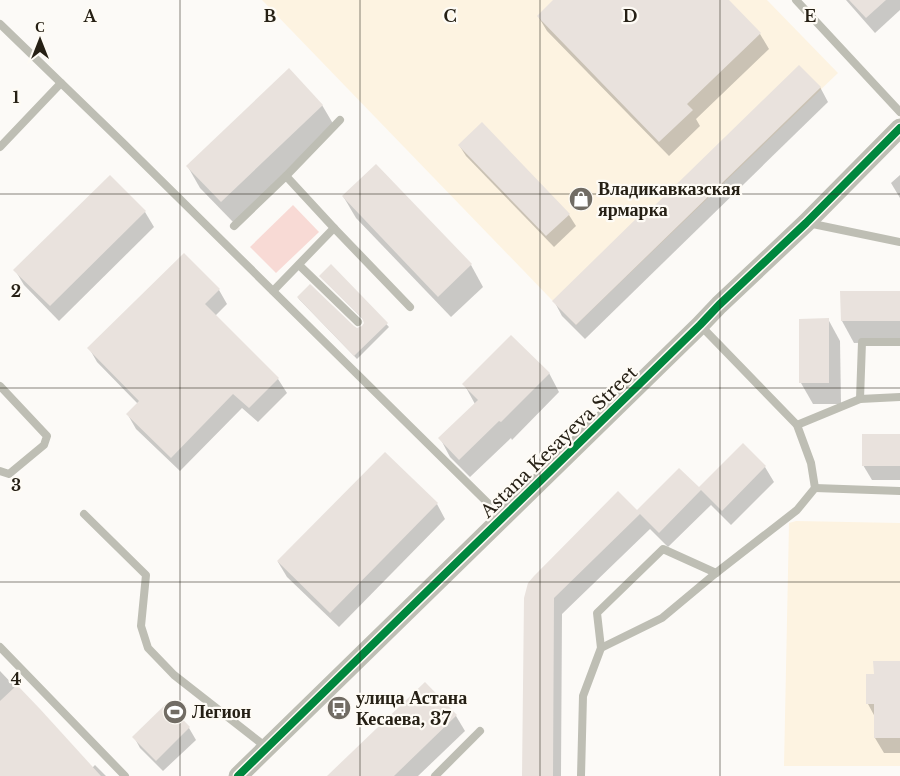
<svg xmlns="http://www.w3.org/2000/svg" width="900" height="776" font-family="'Libre Baskerville',serif">
<rect width="100%" height="100%" fill="#fcfaf7"/>
<g fill="#fdf3e1">
<path d="M262,0H767L838,73L576,325Z"/>
<path d="M796,521L900,523V766H784L789,523Z"/>
</g>
<path fill="#f8dad5" d="M293,205L319,232L276,273L250,247Z"/>
<g fill="#0003">
<path d="M555,0H727L760,34L769,49L696,119L700,126L669,156L547,31L538,16Z"/>
<path d="M846,0H900V10L875,33Z"/>
<path d="M820,87L828,102L585,339L562,316L554,301L648,214Z"/>
<path d="M322,105L335,127L234,223L200,188L188,167Z"/>
<path d="M459,145L569,215L576,226L554,247L466,156Z"/>
<path d="M376,165L471,265L483,287L451,317L356,218L343,196Z"/>
<path d="M900,175V198L891,183Z"/>
<path d="M110,176L145,212L154,227L59,321L24,285L15,270Z"/>
<path d="M184,254L219,290L227,304L215,316L278,379L287,393L258,422L242,408L180,471L136,429L128,415L138,404L97,362L89,348Z"/>
<path d="M331,266L389,327L357,359L298,298L357,329L362,327L365,323L364,320L320,276Z"/>
<path d="M900,292V342L854,343L842,321V293Z"/>
<path d="M828,319L840,341L841,404H813L801,383Z"/>
<path d="M549,373L559,392L512,440L511,438L470,477L450,457L440,438L475,404L464,384Z"/>
<path d="M900,435V480H872L863,465Z"/>
<path d="M743,445L765,467L774,482L731,525L711,505L668,547L650,529L562,614L561,776H523L525,598L637,512L699,489Z"/>
<path d="M437,504L445,519L339,627L287,577L278,562Z"/>
<path d="M900,662V753H884L875,738V717L868,704L875,675Z"/>
<path d="M0,671L92,768L95,765L106,776H0Z"/>
<path d="M425,684L456,716L465,731L418,776H329Z"/>
<path d="M167,705L189,728L196,740L163,771L140,748L134,737Z"/>
</g>
<g fill="#e9e2dd">
<path d="M553,0H729L761,33L687,104L693,110L659,142L537,16Z"/>
<path d="M849,0H886L866,18Z"/>
<path d="M799,65L821,87L576,325L552,301L645,210L648,212Z"/>
<path d="M289,68L323,105L221,202L186,166Z"/>
<path d="M482,122L570,214L546,236L458,145Z"/>
<path d="M376,164L472,264L438,297L342,196Z"/>
<path d="M110,175L146,211L50,306L13,270Z"/>
<path d="M184,253L220,289L205,304L279,378L249,408L233,394L171,458L126,414L139,401L87,348Z"/>
<path d="M331,264L388,323L354,356L297,297L310,284L354,326L357,328L362,326L364,323L362,318L319,276Z"/>
<path d="M840,291H900V321H841Z"/>
<path d="M829,318V383H799V319Z"/>
<path d="M511,335L550,373L501,422L499,421L459,460L438,438L478,400L462,384Z"/>
<rect x="862" y="434" width="38" height="32"/>
<path d="M743,443L766,466L722,511L701,490L659,533L640,514L554,598L553,776H522L524,598L528,583L534,576L618,491L637,510L679,468L699,487Z"/>
<path d="M385,452L438,503L330,613L277,561Z"/>
<path d="M873,661H900V738H874V704H866V674H874Z"/>
<path d="M425,682L457,715L394,776H327Z"/>
<path d="M17,685L40,709L101,776H0V701Z"/>
<path d="M167,703L190,727L156,761L132,737Z"/>
</g>
<g fill="none" stroke-linecap="round" stroke-linejoin="round">
<g stroke="#bebeb4" stroke-width="8">
<path d="M796,0L900,112"/>
<path d="M0,24L122,142L503,518"/>
<path d="M0,147L61,83"/>
<path d="M286,176L340,120"/>
<path d="M808,223L900,242"/>
<path d="M234,226L286,176L334,228L273,291"/>
<path d="M334,228L410,307"/>
<path d="M299,265L358,322"/>
<path d="M0,386L47,436L44,445L9,474L0,471"/>
<path d="M860,399L900,397"/>
<path d="M797,425L860,399L862,342H900"/>
<path d="M815,488L900,491"/>
<path d="M84,514L146,575L141,626L148,648L174,675L266,747"/>
<path d="M0,647L125,776"/>
<path d="M601,648L597,613L663,549L716,573"/>
<path d="M435,776L480,731"/>
<path d="M581,776L583,696L601,648L662,618L716,573L797,510L815,488L811,463L797,425L700,325"/>
</g>
<path stroke="#bebeb4" stroke-width="19" d="M238,776L700,325L719,305L806,223L900,128"/>
<g stroke="#fefbf5" stroke-width="11">
<path id="cycleway" d="M238,776L700,325L719,305L806,223L900,128"/>
</g>
<use href="#cycleway" stroke="#00873e" stroke-width="8"/>
</g>
<path fill="none" stroke="#262015" stroke-width="1" stroke-opacity="0.55" d="M180,0V776M360,0V776M540,0V776M720,0V776M0,194H900M0,388H900M0,582H900"/>
<defs>
<g id="shop-disc" transform="scale(1.25)"><circle r="9.5" fill="#716c64" stroke="#fefbf5"/><path d="M-5-2.5h2.3a2.7 3.5 0 0 1 5.4 0H5L5.5 6h-11ZM-1.5-2.5h3a1.5 2.3 0 0 0-3 0Z" fill="#fff"/></g>
<g id="bus-disc" transform="scale(1.25)"><circle r="9.5" fill="#716c64" stroke="#fefbf5"/><path d="M-5-6H5V4H4V6H2V4H-2V6H-4V4H-5ZM-3.5-4V0h7V-4ZM-3.5 1.2v1.5H-2V1.2ZM2 1.2v1.5H3.5V1.2Z" fill="#fff"/></g>
<g id="stadium-disc" transform="scale(1.25)"><circle r="9.5" fill="#716c64" stroke="#fefbf5"/><path d="M0-5a6.5 5 0 1 0 0 10a6.5 5 0 1 0 0-10ZM-3.5-1.8h7v3.6h-7Z" fill="#fff"/></g>
</defs>
<g fill-rule="evenodd">
<use href="#shop-disc" x="581" y="199"/>
<use href="#bus-disc" x="339" y="708"/>
<use href="#stadium-disc" x="175" y="712"/>
</g>
<g text-anchor="middle" stroke-width="4.5" stroke-linejoin="round" paint-order="stroke">
<g font-size="18" font-weight="bold" fill="#262015" stroke="#fefbf5" text-anchor="start">
<text x="598" y="195">Владикавказская<tspan x="598" dy="21">ярмарка</tspan></text>
<text x="356" y="704">улица Астана<tspan x="356" dy="21">Кесаева, 37</tspan></text>
<text x="192" y="718">Легион</text>
</g>
<g font-size="18" fill="#262015" stroke="#fefbf5">
<text transform="translate(559 442) rotate(-44)" y="6">Astana Kesayeva Street</text>
</g>
</g>
<g font-size="16" text-anchor="middle" font-weight="bold" fill="#262015" stroke="#fefbf5" stroke-width="4.5" stroke-linejoin="round" paint-order="stroke">
<text x="90" y="22">A</text>
<text x="270" y="22">B</text>
<text x="450" y="22">C</text>
<text x="630" y="22">D</text>
<text x="810" y="22">E</text>
<text x="16" y="103">1</text>
<text x="16" y="297">2</text>
<text x="16" y="491">3</text>
<text x="16" y="685">4</text>
</g>
<g transform="translate(40 40)" stroke="#fefbf5" stroke-width="4" paint-order="stroke">
<path d="M0-4L9 19L0 12L-9 19Z" fill="#262015"/>
<text y="-8" font-size="14" font-weight="bold" text-anchor="middle" fill="#262015">С</text>
</g>
</svg>
